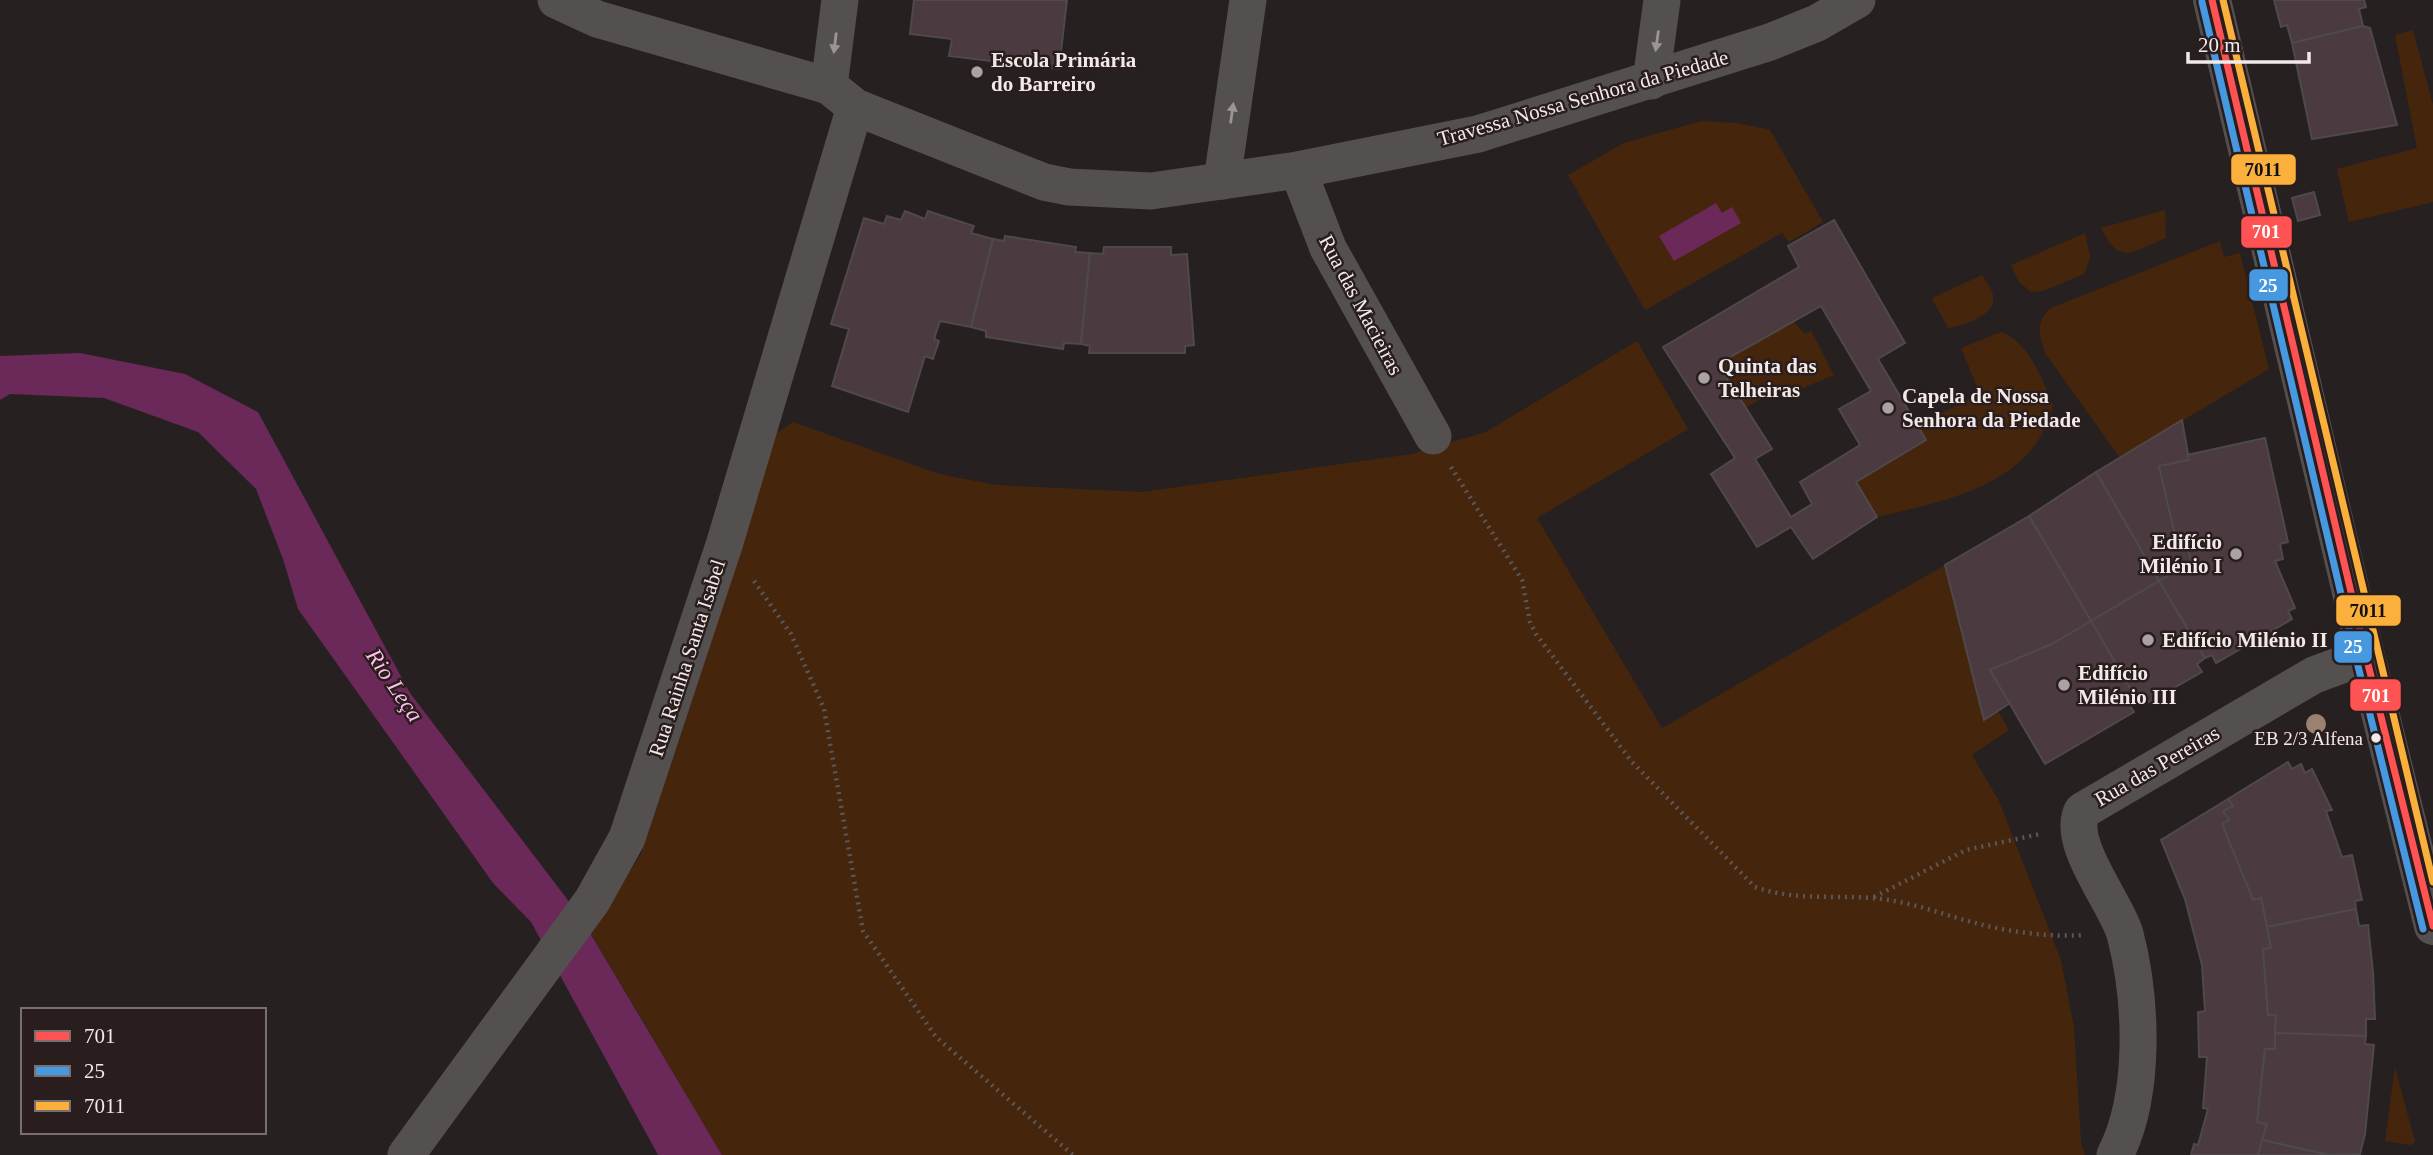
<svg xmlns="http://www.w3.org/2000/svg" width="2433" height="1155" font-family="Georgia,serif">
<rect width="100%" height="100%" fill="#262020"/>
<g fill="#45260d">
<path d="M2413,30L2433,105V202L2349,222L2337,169L2417,148L2395,35Z"/>
<path d="M1701,121L1737,123L1770,130L1823,222L1789,242L1782,233L1645,310L1568,175L1624,143Z"/>
<path d="M2165,210L2166,238C2133,251 2120,267 2101,228Z"/>
<path d="M2085,233L2090,257L2084,274L2043,291L2031,292L2019,282L2011,265Z"/>
<path d="M2220,241L2224,257L2240,253L2269,369L2120,458L2045,353C2039,334 2035,322 2051,308Z"/>
<path d="M1982,275C1986,281 1991,288 1993,295C1998,315 1962,326 1948,328L1932,298Z"/>
<path d="M1793,321L1805,334L1811,331L1834,375L1777,399L1770,394L1745,408L1718,364Z"/>
<path d="M2001,332C2029,342 2042,379 2053,405C2035,485 1945,501 1877,517L1856,482L1926,441L1917,425L1980,394L1961,348Z"/>
<path d="M1637,341L1688,429L1537,518L1662,728L1945,565L1984,720L1998,711L2009,730L1972,755L1999,801L2061,960L2074,1028L2081,1143L2085,1155H722L590,932L641,854L709,647L768,439L793,422L939,474L997,485L1142,492L1412,454L1486,432Z"/>
<path d="M2395,1067L2415,1142L2411,1145L2385,1141Z"/>
</g>
<g fill="#6a2959">
<path d="M1716,203L1722,213L1732,207L1741,223L1674,261L1659,236Z"/>
<path d="M80,353L185,374L258,412L410,693L580,916L722,1155H658L531,922L493,883L298,609L283,559L256,489L198,432L104,398L10,394L0,400V356Z"/>
</g>
<g fill="#4c3a41" stroke="#4e494a" stroke-width="2" fill-rule="evenodd">
<path d="M914,0H1067L1059,69L949,56L952,39L910,34Z"/>
<path d="M2274,0H2364L2366,7L2359,9L2363,26L2292,43L2287,25L2281,27Z"/>
<path d="M2363,26L2370,28L2397,125L2312,139L2292,43Z"/>
<path d="M2314,192L2320,215L2298,221L2292,198Z"/>
<path d="M905,211L925,219L928,211L974,226L971,233L993,239L971,327L940,321L934,339L939,341L933,359L925,356L908,412L832,386L849,329L831,324L864,218L884,224L887,216L901,220Z"/>
<path d="M1834,220L1905,343L1878,359L1926,440L1856,482L1877,517L1813,559L1791,527L1757,547L1711,474L1735,458L1663,347L1799,267L1788,246ZM1821,306L1871,391L1839,409L1860,445L1800,482L1812,504L1791,517L1755,459L1772,449L1718,364Z"/>
<path d="M1005,236L1076,247L1075,252L1090,253L1081,344L1064,343L1063,349L986,337V331L971,327L993,239L1004,241Z"/>
<path d="M1104,247H1171V255L1187,254L1194,345L1185,346V353H1089L1090,346L1081,344L1090,253L1103,254Z"/>
<path d="M2182,420L2189,460L2159,466L2177,543L2187,542L2191,562L2159,581L2096,472Z"/>
<path d="M2265,438L2288,542L2280,544L2283,559L2275,561L2295,608L2288,611L2292,619L2216,663L2212,655L2205,658L2159,581L2191,562L2187,542L2177,543L2159,466L2189,460L2187,455Z"/>
<path d="M2096,472L2159,581L2091,621L2029,516Z"/>
<path d="M2029,516L2091,621L2052,644L1990,670L2010,703L1984,720L1945,565Z"/>
<path d="M2159,581L2205,658L2197,664L2202,672L2149,702L2146,696L2137,700L2091,621Z"/>
<path d="M2091,621L2137,700L2130,706L2134,712L2045,764L1990,670L2052,644Z"/>
<path d="M2288,762L2292,769L2301,764L2305,773L2312,769L2332,810L2326,811L2342,857L2352,855L2362,900L2355,901L2356,909L2267,927L2261,898L2253,900L2222,824L2229,820L2223,811L2233,806L2228,799Z"/>
<path d="M2228,799L2233,806L2223,811L2229,820L2222,824L2253,900L2261,898L2267,927L2271,948L2263,949L2268,1015H2276L2275,1049H2265L2257,1122L2267,1124L2258,1155H2191L2194,1144L2198,1145L2208,1109L2203,1108L2207,1057H2199L2198,1012L2205,1011L2202,965L2185,899L2161,840Z"/>
<path d="M2356,909L2359,926L2368,925L2373,972L2375,1019H2366V1036L2275,1033L2276,1015H2268L2263,949L2271,948L2267,927Z"/>
<path d="M2275,1033L2366,1036L2365,1044L2374,1045L2365,1134L2360,1154L2329,1155L2262,1140L2267,1124L2257,1122L2265,1049H2275Z"/>
<path d="M2262,1140L2329,1155H2258Z"/>
</g>
<g fill="none" stroke-linecap="round" stroke-linejoin="round">
<g stroke="#5c5757" stroke-width="4.5" stroke-dasharray="2 5" stroke-linecap="butt">
<path d="M1451,467L1522,580L1530,622L1536,634L1632,762L1755,887C1795,901 1832,895 1872,898C1912,901 1949,917 1987,926C2018,933 2052,937 2083,935"/>
<path d="M754,581L791,634L824,709L863,931L936,1037L1073,1155"/>
<path d="M1874,897L1966,850L2040,834"/>
</g>
<g stroke="#555050" stroke-width="37">
<path d="M556,0L597,19L829,86L855,107L1044,182L1069,187L1151,191L1298,170L1478,134L1770,42L1817,23L1857,0"/>
<path d="M1651,81L1662,0"/>
<path d="M829,86L840,0"/>
<path d="M1298,170L1328,248L1433,436"/>
<path d="M1222,181L1248,0"/>
<path d="M406,1155L592,901L627,838L725,542L855,107"/>
<path d="M2115,1155C2146,1095 2142,999 2125,934C2116,903 2066,843 2082,811L2314,675L2366,656"/>
</g>
<path stroke="#555050" stroke-width="38" d="M2212,0L2366,656L2433,926"/>
<g stroke="#291d1d" stroke-width="12">
<path id="bus-1" d="M2212,0L2366,656L2433,926"/>
</g>
<g stroke="#291d1d" stroke-width="12">
<path id="bus-2" d="M2202,2L2356,658L2423,929"/>
</g>
<g stroke="#291d1d" stroke-width="12">
<path id="bus-3" d="M2223,0L2433,882"/>
</g>
<use href="#bus-1" stroke="#ff5353" stroke-width="7"/>
<use href="#bus-2" stroke="#4699e1" stroke-width="7"/>
<use href="#bus-3" stroke="#fbb03b" stroke-width="7"/>
</g>
<circle fill="#9a8171" cx="2316" cy="724" r="10"/>
<defs><path id="oneway-solid" d="M-6-.8H1V-3.2L6.5 0L1 3.2V.8H-6Z" transform="scale(1.75)"/></defs>
<g fill="#9c9595">
<use href="#oneway-solid" transform="translate(1657 41) rotate(98)"/>
<use href="#oneway-solid" transform="translate(835 43) rotate(97)"/>
<use href="#oneway-solid" transform="translate(1232 113) rotate(-82)"/>
</g>
<g fill="#aba3a3" stroke="#291d1d" stroke-width="2.5">
<circle cx="977" cy="72" r="7"/>
<circle cx="1704" cy="378" r="7"/>
<circle cx="1888" cy="408" r="7"/>
<circle cx="2236" cy="554" r="7"/>
<circle cx="2148" cy="640" r="7"/>
<circle cx="2064" cy="685" r="7"/>
</g>
<circle fill="#f2e9e9" stroke="#291d1d" stroke-width="2.5" cx="2376" cy="738" r="6"/>
<g text-anchor="middle" stroke-width="5" stroke-linejoin="round" paint-order="stroke">
<g font-size="19" fill="#f2e9e9" stroke="#291d1d" text-anchor="end">
<text x="2363" y="745">EB 2/3 Alfena</text>
</g>
<g font-size="21" font-weight="bold" fill="#f2e9e9" stroke="#291d1d" text-anchor="start">
<text x="991" y="67">Escola Primária<tspan x="991" dy="24">do Barreiro</tspan></text>
<text x="1718" y="373">Quinta das<tspan x="1718" dy="24">Telheiras</tspan></text>
<text x="1902" y="403">Capela de Nossa<tspan x="1902" dy="24">Senhora da Piedade</tspan></text>
<text x="2222" y="549" text-anchor="end">Edifício<tspan x="2222" dy="24">Milénio I</tspan></text>
<text x="2162" y="647">Edifício Milénio II</text>
<text x="2078" y="680">Edifício<tspan x="2078" dy="24">Milénio III</tspan></text>
</g>
<g font-size="21" fill="#f2e9e9" stroke="#291d1d">
<text transform="translate(1583 98) rotate(-16)" y="7">Travessa Nossa Senhora da Piedade</text>
<text transform="translate(1361 305) rotate(62)" y="7">Rua das Macieiras</text>
<text transform="translate(687 658) rotate(-72)" y="7">Rua Rainha Santa Isabel</text>
<text transform="translate(2157 766) rotate(-30)" y="7">Rua das Pereiras</text>
</g>
<g font-size="23" font-style="italic" fill="#febfea" stroke="#291d1d">
<text transform="translate(395 685) rotate(56)" y="8">Rio Leça</text>
</g>
</g>
<g stroke="#291d1d" stroke-width="2.5">
<rect x="2230" y="153" width="67" height="33" rx="7" fill="#fbb03b"/>
<rect x="2240" y="215" width="53" height="34" rx="7" fill="#ff5353"/>
<rect x="2248" y="268" width="41" height="34" rx="7" fill="#4699e1"/>
<rect x="2335" y="594" width="67" height="33" rx="7" fill="#fbb03b"/>
<rect x="2333" y="630" width="40" height="34" rx="7" fill="#4699e1"/>
<rect x="2349" y="678" width="53" height="34" rx="7" fill="#ff5353"/>
</g>
<g font-size="19" text-anchor="middle" font-weight="bold" fill="#fff">
<text x="2266" y="238">701</text>
<text x="2268" y="292">25</text>
<text x="2353" y="653">25</text>
<text x="2376" y="702">701</text>
</g>
<g font-size="19" text-anchor="middle" font-weight="bold" fill="#111">
<text x="2263" y="176">7011</text>
<text x="2368" y="617">7011</text>
</g>
<rect x="21" y="1008" width="245" height="126" fill="#291d1d" stroke="#796f6f" stroke-width="2"/>
<rect x="35" y="1031" width="35" height="10" fill="#ff5353" stroke="#796f6f" stroke-width="2"/>
<text x="84" y="1043" font-size="21" fill="#f2e9e9">701</text>
<rect x="35" y="1066" width="35" height="10" fill="#4699e1" stroke="#796f6f" stroke-width="2"/>
<text x="84" y="1078" font-size="21" fill="#f2e9e9">25</text>
<rect x="35" y="1101" width="35" height="10" fill="#fbb03b" stroke="#796f6f" stroke-width="2"/>
<text x="84" y="1113" font-size="21" fill="#f2e9e9">7011</text>
<path d="M2188 52v10h121v-10" fill="none" stroke="#f2e9e9" stroke-width="3.5"/>
<text x="2198" y="52" font-size="21" fill="#f2e9e9" stroke="#291d1d" stroke-width="5" paint-order="stroke">20 m</text>
</svg>
